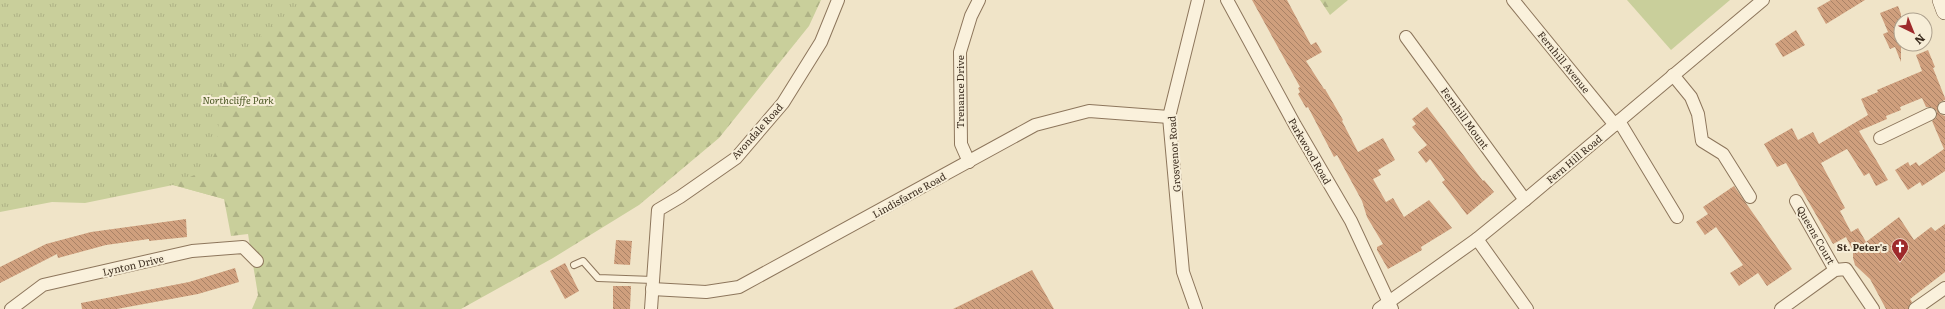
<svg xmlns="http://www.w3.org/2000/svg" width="1945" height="309" font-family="Literata,serif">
<defs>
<pattern id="grass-tufts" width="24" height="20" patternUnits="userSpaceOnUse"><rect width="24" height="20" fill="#c9cf9b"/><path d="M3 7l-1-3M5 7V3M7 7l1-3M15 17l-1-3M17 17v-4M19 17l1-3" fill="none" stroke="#aeb285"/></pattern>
<pattern id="forest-firs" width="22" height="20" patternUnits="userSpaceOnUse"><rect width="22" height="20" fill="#c9cf9b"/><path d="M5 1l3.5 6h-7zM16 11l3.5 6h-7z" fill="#aeb285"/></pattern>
<pattern id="building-back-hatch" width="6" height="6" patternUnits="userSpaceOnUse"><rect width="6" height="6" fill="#cf9f7d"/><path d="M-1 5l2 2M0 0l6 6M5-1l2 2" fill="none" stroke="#a98266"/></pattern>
</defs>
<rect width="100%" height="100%" fill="#f0e4c8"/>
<path fill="url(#grass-tufts)" d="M0,0H489L224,199L173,185L85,203L52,202L0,212Z"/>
<g fill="url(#forest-firs)">
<path d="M312,0H821L809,26L719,138L639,205L553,258L461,309H252L258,295L248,234L231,236L224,199L173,185L207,169L215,153L225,74L269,28Z"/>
<path d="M1320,0H1348L1330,15Z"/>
</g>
<path fill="#c9cf9b" d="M1627,0H1730L1671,50Z"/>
<g fill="url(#building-back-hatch)">
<path d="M1252,0H1287L1311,45L1316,42L1322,52L1306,61L1324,89H1325L1343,120L1342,121L1358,152L1383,138L1395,160L1378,170L1381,175L1373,179L1386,202L1393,198L1404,217L1429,200L1452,228L1421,247L1422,250L1388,269L1377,250V247L1383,244L1367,217L1362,201L1337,155L1334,157L1308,107L1306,108L1298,94L1300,92L1298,88L1300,87Z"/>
<path d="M1831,0H1865L1826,24L1817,8Z"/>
<path d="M1898,6L1901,14V62L1895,47L1890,49L1883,34L1888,32L1880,13Z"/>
<path d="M1796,30L1805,45L1783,57L1775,44Z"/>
<path d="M1928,50L1935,67L1933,68L1945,98V100L1940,102L1937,108L1940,114L1945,116V171L1922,186L1920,182L1908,190L1895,170L1908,162L1910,166L1916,162L1919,166L1944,149L1932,121L1936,118L1937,111L1931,107H1926L1922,98L1900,107L1901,110L1886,116L1887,119L1859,131L1888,180L1876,186L1869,173L1864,176L1847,149L1821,163L1845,208L1840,211L1851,232L1858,228L1866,242L1899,217L1914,240L1931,227L1935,231L1945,224V272L1910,299L1912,302L1908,309H1886L1870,279L1855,265L1853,258V251L1846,237L1833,244L1786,163L1777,167L1764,144L1792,128L1798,140L1813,132L1819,144L1868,115L1861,99L1878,92L1877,90L1922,71L1916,55Z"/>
<path d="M1427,107L1483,181L1484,180L1494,192L1467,215L1442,182L1445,180L1430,159L1426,163L1418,152L1427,145L1412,127L1416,124L1412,119Z"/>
<path d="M1734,186L1792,269L1767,286L1758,273L1739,286L1730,273L1743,265L1716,227L1705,235L1696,222L1708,214L1703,207Z"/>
<path d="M186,219L187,237L149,241V239L106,245L58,258L57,254L0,283V267L46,244L91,232Z"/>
<path d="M616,240L632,241L630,265L614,264Z"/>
<path d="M565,263L579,291L565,299L550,271Z"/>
<path d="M235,268L239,282L198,294L117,309H82L81,303L189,282Z"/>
<path d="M1032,270L1054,309H953Z"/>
<path d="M613,286H631L630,309H613Z"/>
</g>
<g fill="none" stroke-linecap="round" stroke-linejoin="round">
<g stroke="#8d765c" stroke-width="8">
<path id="lane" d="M574,265L583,261L598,278L653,280"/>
</g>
<g stroke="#8d765c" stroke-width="14">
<g id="street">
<path d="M1227,0L1295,125L1351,221L1392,309"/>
<path d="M1513,0L1615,125"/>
<path d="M1406,37L1525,200"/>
<path d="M1673,75L1691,97L1698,114L1702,141L1723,154L1750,197"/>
<path d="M1944,108H1945"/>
<path d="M1619,121L1677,217"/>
<path d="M1880,138L1930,114"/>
<path d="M969,162L961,144L960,52L971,16L979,0"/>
<path d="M1796,201L1835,270"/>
<path d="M1477,239L1527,309"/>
<path d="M652,289L706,292L739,287L1035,125L1089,111L1169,117"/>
<path d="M11,309L43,285L192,251L243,247L257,261"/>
<path d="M651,309L658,210L680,197L736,158L783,103L821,42L838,0"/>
<path d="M1196,309L1183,272L1169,117L1198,0"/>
<path d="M1379,309L1477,239L1525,200L1763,0"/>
<path d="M1781,309L1835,270L1846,269L1873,309"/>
<path d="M1915,309L1945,288"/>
</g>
</g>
<g stroke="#6f573f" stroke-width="18">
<path id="secondary" d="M1941,0L1945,11"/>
</g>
<use href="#lane" stroke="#faf1dc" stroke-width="6"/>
<use href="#street" stroke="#faf1dc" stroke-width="12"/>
<use href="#secondary" stroke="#faf1dc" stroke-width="17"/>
</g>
<defs>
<g id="church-pin" transform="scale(0.9)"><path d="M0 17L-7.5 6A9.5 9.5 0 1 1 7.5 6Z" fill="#9e2a2b" stroke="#f7eed8"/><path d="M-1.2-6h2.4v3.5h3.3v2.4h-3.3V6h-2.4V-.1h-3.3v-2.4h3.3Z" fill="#fff"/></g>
</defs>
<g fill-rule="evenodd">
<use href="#church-pin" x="1900" y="247"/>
</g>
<g text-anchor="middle" stroke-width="4" stroke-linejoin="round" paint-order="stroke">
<g font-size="10" fill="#3d2e20" stroke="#f7eed8">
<text transform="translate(1564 62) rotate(51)" y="4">Fernhill Avenue</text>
<text transform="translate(960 92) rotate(-90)" y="4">Trenance Drive</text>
<text transform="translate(1465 118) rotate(54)" y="4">Fernhill Mount</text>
<text transform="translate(757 131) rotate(-48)" y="4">Avondale Road</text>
<text transform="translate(1310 151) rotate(60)" y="4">Parkwood Road</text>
<text transform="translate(1174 154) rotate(-94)" y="4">Grosvenor Road</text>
<text transform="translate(1574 159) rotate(-40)" y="4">Fern Hill Road</text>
<text transform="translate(909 195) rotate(-29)" y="4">Lindisfarne Road</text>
<text transform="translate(1816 235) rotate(60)" y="4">Queens Court</text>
<text transform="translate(133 265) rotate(-13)" y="4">Lynton Drive</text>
</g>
<g font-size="10" font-style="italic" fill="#4d5a26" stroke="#f7eed8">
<text x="238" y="104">Northcliffe Park</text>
</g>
<g font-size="10" font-weight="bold" fill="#3d2e20" stroke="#f7eed8" text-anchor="end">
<text x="1887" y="251">St. Peter's</text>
</g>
</g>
<g transform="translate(1913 32) rotate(137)"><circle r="19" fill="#f7eed8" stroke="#ada18e"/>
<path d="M0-3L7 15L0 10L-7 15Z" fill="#9e2a2b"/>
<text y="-6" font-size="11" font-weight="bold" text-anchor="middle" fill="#3d2e20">N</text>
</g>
</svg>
